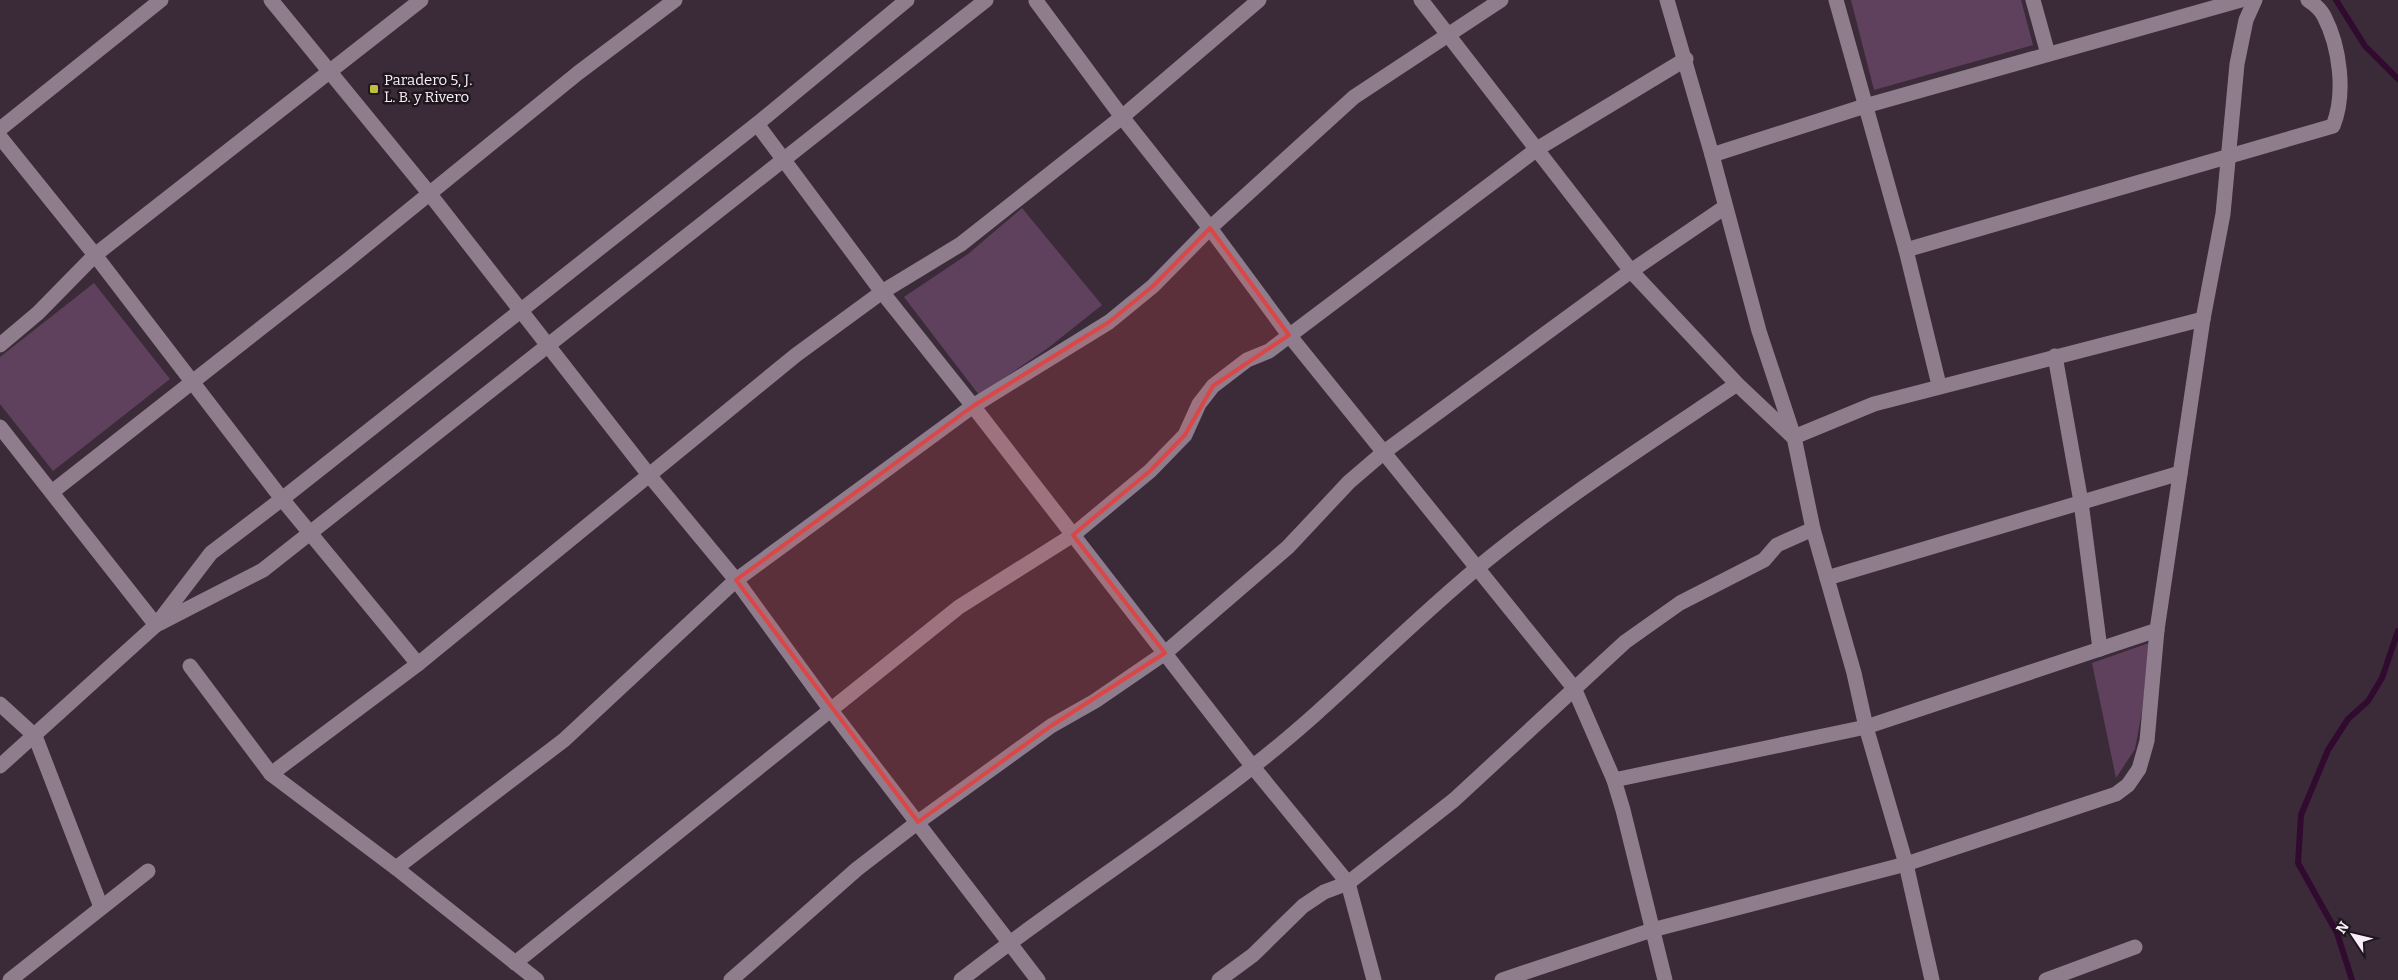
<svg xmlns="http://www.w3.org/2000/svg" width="2398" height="980" font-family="Bitter,serif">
<rect width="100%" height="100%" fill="#3b2b39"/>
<g fill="#5f415d">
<path d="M1851,0H2021L2033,45L1874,90Z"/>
<path d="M1022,208L1102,305L1048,348L979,395L904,297L968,254Z"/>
<path d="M94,283L170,379L53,471L0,404V357Z"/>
<path d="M2149,643L2142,711L2135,749L2116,778L2092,663Z"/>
</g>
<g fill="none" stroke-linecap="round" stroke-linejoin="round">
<g stroke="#310a2f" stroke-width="6">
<path d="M2336,0L2365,46L2398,79"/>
<path d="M2352,980L2337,933L2298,863L2301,815L2328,750L2348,719L2368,701L2382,678L2398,631"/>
</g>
<g stroke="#8f7d8d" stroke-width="15">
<path d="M271,0L429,193L649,475L736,580L830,709L1038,980"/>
<path d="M1421,0L1631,271L1737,384L1792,436"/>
<path d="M1667,0L1712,155L1759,331L1794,437L1813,529L1854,673L1866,727L1906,864L1932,980"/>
<path d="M1836,0L1906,250L1939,385"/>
<path d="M2033,0L2048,54"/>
<path d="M1036,1L1122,117L1210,228L1289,335L1574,688L1614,780L1623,810L1665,980"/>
<path d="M757,124L882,292L973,406L1253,767L1348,883L1374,980"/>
<path d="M0,129L161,0"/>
<path d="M0,137L95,255L282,499L418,664"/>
<path d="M1712,155L1865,106L2241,0"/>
<path d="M1906,250L2333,126C2346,94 2340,47 2324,16C2321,10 2314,4 2308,0"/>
<path d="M0,345L38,313L95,255L421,0"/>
<path d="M2055,356L2081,502L2100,649"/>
<path d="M0,427L156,625"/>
<path d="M1794,437L1874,404L2203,319"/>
<path d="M52,492L344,263L578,73L675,0"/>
<path d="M1827,578L2180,473"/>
<path d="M160,623L263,570L986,0"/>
<path d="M190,666L271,774L396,868L537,980"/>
<path d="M0,704L35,736L101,907"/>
<path d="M0,766L156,625L211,553L282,499L757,124L907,0"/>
<path d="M271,774L418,664L796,355L882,292L961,244L1122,117L1259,0"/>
<path d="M1614,780L1866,727L2157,630"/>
<path d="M396,868L564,740L736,580L973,406L1109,322L1153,286L1210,228L1354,97L1501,0"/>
<path d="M515,963L959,607L1073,535L1150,471L1185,435L1199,404L1213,386L1247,360L1269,351L1537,149L1686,59"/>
<path d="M10,980L148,871"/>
<path d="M731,980L857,869L918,822L1051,726L1095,701L1165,653L1288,547L1349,482L1384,452L1631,271L1725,207"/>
<path d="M961,980C1055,906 1157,842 1251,768C1330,707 1399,633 1476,569C1558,501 1649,443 1737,384"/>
<path d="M1219,980L1253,955L1303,906L1324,892L1348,883L1454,800L1625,642L1680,603L1764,560L1777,545L1813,529"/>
<path d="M1502,980L1652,930L1906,864L2116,794L2128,785L2139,769L2147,741L2157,630L2203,319L2223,214L2237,64L2246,20L2255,0"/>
<path d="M2046,980L2135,947"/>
</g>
</g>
<path fill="#db4647" fill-opacity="0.2" stroke="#db4647" stroke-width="4" stroke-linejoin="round" d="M1210,228L1289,335L1213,386L1185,435L1150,471L1073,535L1165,653L1051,726L918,822L736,580L973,406L1109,322L1153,286Z"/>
<rect fill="#c1bd3f" stroke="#1e171d" stroke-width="2" x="369" y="84" width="10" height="10" rx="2.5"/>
<g text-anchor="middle" stroke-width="5" stroke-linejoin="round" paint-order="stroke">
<g font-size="15" fill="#f9eef8" stroke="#1e171d" text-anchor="start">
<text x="384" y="85">Paradero 5, J.<tspan x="384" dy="17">L. B. y Rivero</tspan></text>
</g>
</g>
<g transform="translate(2353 935) rotate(305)" stroke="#1e171d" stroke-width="4" paint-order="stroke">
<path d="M0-4L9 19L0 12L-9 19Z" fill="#f9eef8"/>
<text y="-8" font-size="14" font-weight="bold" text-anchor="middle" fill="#f9eef8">N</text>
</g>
</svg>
